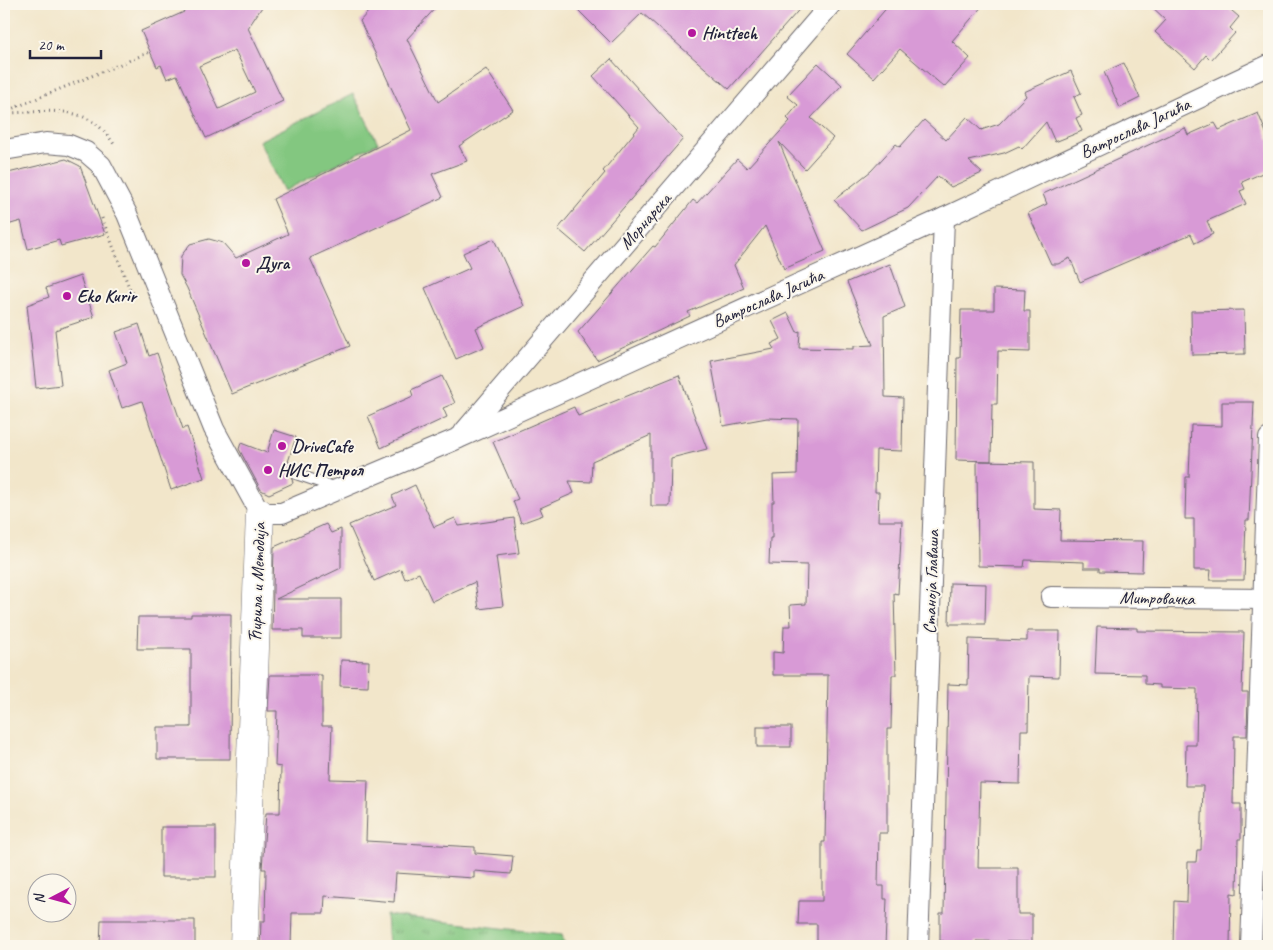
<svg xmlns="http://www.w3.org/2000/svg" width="1273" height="950" font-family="Caveat,sans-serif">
<defs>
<pattern id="grass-tufts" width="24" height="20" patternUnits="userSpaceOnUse" patternTransform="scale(1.25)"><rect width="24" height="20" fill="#83c780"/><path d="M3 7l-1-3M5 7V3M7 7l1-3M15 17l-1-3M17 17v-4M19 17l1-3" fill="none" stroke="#6ba16a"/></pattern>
</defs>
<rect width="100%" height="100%" fill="#fbf7ec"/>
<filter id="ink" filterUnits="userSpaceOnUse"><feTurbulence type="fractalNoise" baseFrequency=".02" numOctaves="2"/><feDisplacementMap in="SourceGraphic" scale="10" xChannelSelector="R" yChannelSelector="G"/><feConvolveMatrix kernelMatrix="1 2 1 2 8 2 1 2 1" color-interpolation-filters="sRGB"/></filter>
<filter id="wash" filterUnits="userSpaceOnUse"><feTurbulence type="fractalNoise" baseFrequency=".0096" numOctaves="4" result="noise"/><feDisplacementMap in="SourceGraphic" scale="20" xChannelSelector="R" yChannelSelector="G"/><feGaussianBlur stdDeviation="1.12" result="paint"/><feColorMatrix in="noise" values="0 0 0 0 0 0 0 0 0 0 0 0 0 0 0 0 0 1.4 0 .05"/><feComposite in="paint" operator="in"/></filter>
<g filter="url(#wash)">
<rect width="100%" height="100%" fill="#f2e6ca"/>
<path fill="url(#grass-tufts)" stroke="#52745e" d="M386,915L562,935L565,946H388Z"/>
<path fill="#83c780" stroke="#52745e" d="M353,94L378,143L284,191L259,141Z"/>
<g id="blocks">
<g fill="#d89ad6" fill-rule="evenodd">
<path d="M180,4H264L248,28L283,101L206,138L177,75L167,79L161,65L157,67L141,31L184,12ZM235,50L255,92L219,109L199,66Z"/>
<path d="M375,4H439L407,39L438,102L486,69L513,110L459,146L467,161L432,174L443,197L310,258L350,346L232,394L187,288L180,275L181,256L190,244L209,239L223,243L236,258L288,234L273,199L411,130L360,21Z"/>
<path d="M572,4H804L729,89L642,13L611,43Z"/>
<path d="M890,4H984L952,41L970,58L944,87L900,49L874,78L847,54Z"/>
<path d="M1149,4H1224L1239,17L1230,28L1235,33L1211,60L1206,55L1195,68L1155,32L1166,20Z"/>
<path d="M611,59L683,139L585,252L558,229L605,173L603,171L639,127L593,76Z"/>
<path d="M818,63L842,85L811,118L833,138L805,169L779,142L825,251L784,269L765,226L734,265L744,288L688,312L690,316L597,360L578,332L653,246L655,247L693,200L697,203L737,159L747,168L790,121L787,118L798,105L787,96Z"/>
<path d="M1124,63L1140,98L1120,108L1104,72Z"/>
<path d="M1071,71L1081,93L1074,97L1082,115L1076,118L1082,131L1055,142L1046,122L1022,149L1019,146L1004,153L969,161L982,173L951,187L938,176L908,208L862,230L834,200L871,171L896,144L900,147L924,120L946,140L967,117L981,130L999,124L1026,96L1024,92Z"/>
<path d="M1258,113L1269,140V170L1242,182L1245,189L1240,191L1246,204L1207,221L1213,234L1195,243L1191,234L1080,282L1070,258L1058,264H1051L1028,213L1047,204L1043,194L1185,128L1188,135L1215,123L1219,130Z"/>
<path d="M66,159L80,166L105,234L61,246L59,240L28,249L21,221L4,226V174Z"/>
<path d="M494,239L524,306L476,328L484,347L456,359L425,288L470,268L463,253Z"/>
<path d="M890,264L905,307L884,316L885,397L903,398L902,451L876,450L875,492H879L878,521H902L898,594L894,593L896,675H892L891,729H887V833H879L878,886H884V899H887L885,946H817V924H798L799,901H822V842H825L828,675H773V652L783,653L784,626H791L790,605L806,604L807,565L769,564L770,538H772V502H774L773,475L797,474L798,419L767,418L723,426L711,361L774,349L771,344L781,339L772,321L788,313L797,332L800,331L799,348L854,349V346L873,345L847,282Z"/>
<path d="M80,276L94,317L55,330L61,385L36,388L27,305L49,297L46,288Z"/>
<path d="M994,289L1025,290L1024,311H1030V352L998,351L997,404H992L991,461L956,460L957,358H960L961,310H994Z"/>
<path d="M1244,310L1245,354L1192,355L1191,311Z"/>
<path d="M139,324L149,356L157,353L183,429L187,427L204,478L171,490L142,401L122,408L109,370L127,363L116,332Z"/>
<path d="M679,375L707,449L671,458L670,506H651V435L592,461L591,482L569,481L574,493L540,508L543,515L521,523L513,501L518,499L493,442L574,407L578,416Z"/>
<path d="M442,376L455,403L443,408L447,417L381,448L368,416L413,396L411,390Z"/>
<path d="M1222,402H1254L1249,520H1246L1244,580H1210L1211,570H1194V519H1185L1186,477H1189L1191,425L1222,426Z"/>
<path d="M274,430L296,437L288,462L299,466L290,471L293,483L269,494L261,490L239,449L241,443L267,453Z"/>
<path d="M977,461L1034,462V509L1061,510L1060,540L1143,541L1142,572L1100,571V568H1084V562L1025,560L1024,567L978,566Z"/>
<path d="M415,485L434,527L455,518L459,526L514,518L519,553L496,556L503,606L479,609L475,582L432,601L419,573L405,579L401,569L374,581L349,525L396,505L392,496Z"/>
<path d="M326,524L331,533L341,529V568L276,599H341V638H303V630H272L274,547Z"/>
<path d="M950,583L986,584L985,624H949Z"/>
<path d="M191,614H231L230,759H157V727H191V649H137L138,617H191Z"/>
<path d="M1097,627L1137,628V631L1244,632L1242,692H1248L1247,736H1234L1233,804H1241V839H1238L1237,894L1231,893L1230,946H1173L1174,901L1187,902L1188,862H1196L1197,850H1201L1203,786H1185L1186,745H1196L1197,689L1160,688V685L1145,684V675L1095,674Z"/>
<path d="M1027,631H1060L1059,677L1029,676L1028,730H1021L1020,784L980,783L978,868H1018V914H1032V942L976,941V946H944V941H940V913H944L948,684L968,685L969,639L1027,641Z"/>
<path d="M341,660L369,661L368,687L340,686Z"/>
<path d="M270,675H322V726H332L330,779L368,780L366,841L475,847V853L513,856L511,874L474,871V878L396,873L394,902L325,896L324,913H292L291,946H260L261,921H265L266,869H262L266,813H280L281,767L275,766L277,711H268Z"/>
<rect x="757" y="727" width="34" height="20"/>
<rect x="161" y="827" width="55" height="50"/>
<path d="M101,920H195V946H100Z"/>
</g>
</g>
</g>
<g filter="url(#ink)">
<use href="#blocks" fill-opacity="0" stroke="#6b676d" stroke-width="1"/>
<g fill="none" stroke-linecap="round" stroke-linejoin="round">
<g stroke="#6b676d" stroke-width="12">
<path id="lane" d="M296,474L337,488"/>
</g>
<g stroke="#6b676d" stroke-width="22">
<g id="street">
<path d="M4,150L46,143L69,145L86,152L101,165L127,214L214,429L260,513H282L459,438L944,218L1269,65"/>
<path d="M464,432L831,4"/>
<path d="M1051,597L1269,599"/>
<path d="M918,946L944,218"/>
<path d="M1251,946L1269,438"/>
</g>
</g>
<g stroke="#6b676d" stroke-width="29">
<path id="secondary" d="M244,946L260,513"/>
</g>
<g stroke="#6b676d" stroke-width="3" stroke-dasharray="1 4" stroke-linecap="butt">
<path d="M4,112L150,52"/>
<path d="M4,113C49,113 87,100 115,146"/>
<path d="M102,218L129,287L134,295"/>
</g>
<use href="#lane" stroke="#fff" stroke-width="10"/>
<use href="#street" stroke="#fff" stroke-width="20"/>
<use href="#secondary" stroke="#fff" stroke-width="28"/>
</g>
</g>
<g fill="#b5179e" stroke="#fbf7ec" stroke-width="2">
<circle cx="692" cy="33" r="5"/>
<circle cx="246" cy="263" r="5"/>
<circle cx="67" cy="296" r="5"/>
<circle cx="282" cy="446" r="5"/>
<circle cx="268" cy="470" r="5"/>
</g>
<g text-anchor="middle" stroke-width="4" stroke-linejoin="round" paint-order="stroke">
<g font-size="18" font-weight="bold" fill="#22223b" stroke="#fbf7ec" text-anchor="start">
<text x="702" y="39">Hinttech</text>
<text x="256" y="269">Дуга</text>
<text x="77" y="302">Eko Kurir</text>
<text x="292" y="452">DriveCafe</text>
<text x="278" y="476">НИС Петрол</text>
</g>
<g font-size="18" fill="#22223b" stroke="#fbf7ec">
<text transform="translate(1135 128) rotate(-25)" y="6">Ватрослава Јагића</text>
<text transform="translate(645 221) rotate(-49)" y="6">Морнарска</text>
<text transform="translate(768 298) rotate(-24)" y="6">Ватрослава Јагића</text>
<text transform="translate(931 582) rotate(-88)" y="6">Станоја Главаша</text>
<text transform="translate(257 583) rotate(-88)" y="6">Ћирила и Методија</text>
<text transform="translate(1157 598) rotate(1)" y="6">Митровачка</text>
</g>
</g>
<rect width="1273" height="950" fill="none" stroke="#fbf7ec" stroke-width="20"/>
<g transform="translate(52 898) rotate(264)"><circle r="24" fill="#fbf7ec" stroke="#a4a2a5"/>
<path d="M0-4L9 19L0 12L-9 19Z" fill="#b5179e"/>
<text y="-8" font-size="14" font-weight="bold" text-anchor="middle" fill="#22223b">N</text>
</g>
<path d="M30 50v8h71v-8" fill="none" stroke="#22223b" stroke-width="2.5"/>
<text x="38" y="50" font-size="15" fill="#22223b" stroke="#fbf7ec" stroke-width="4" paint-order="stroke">20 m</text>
</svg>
